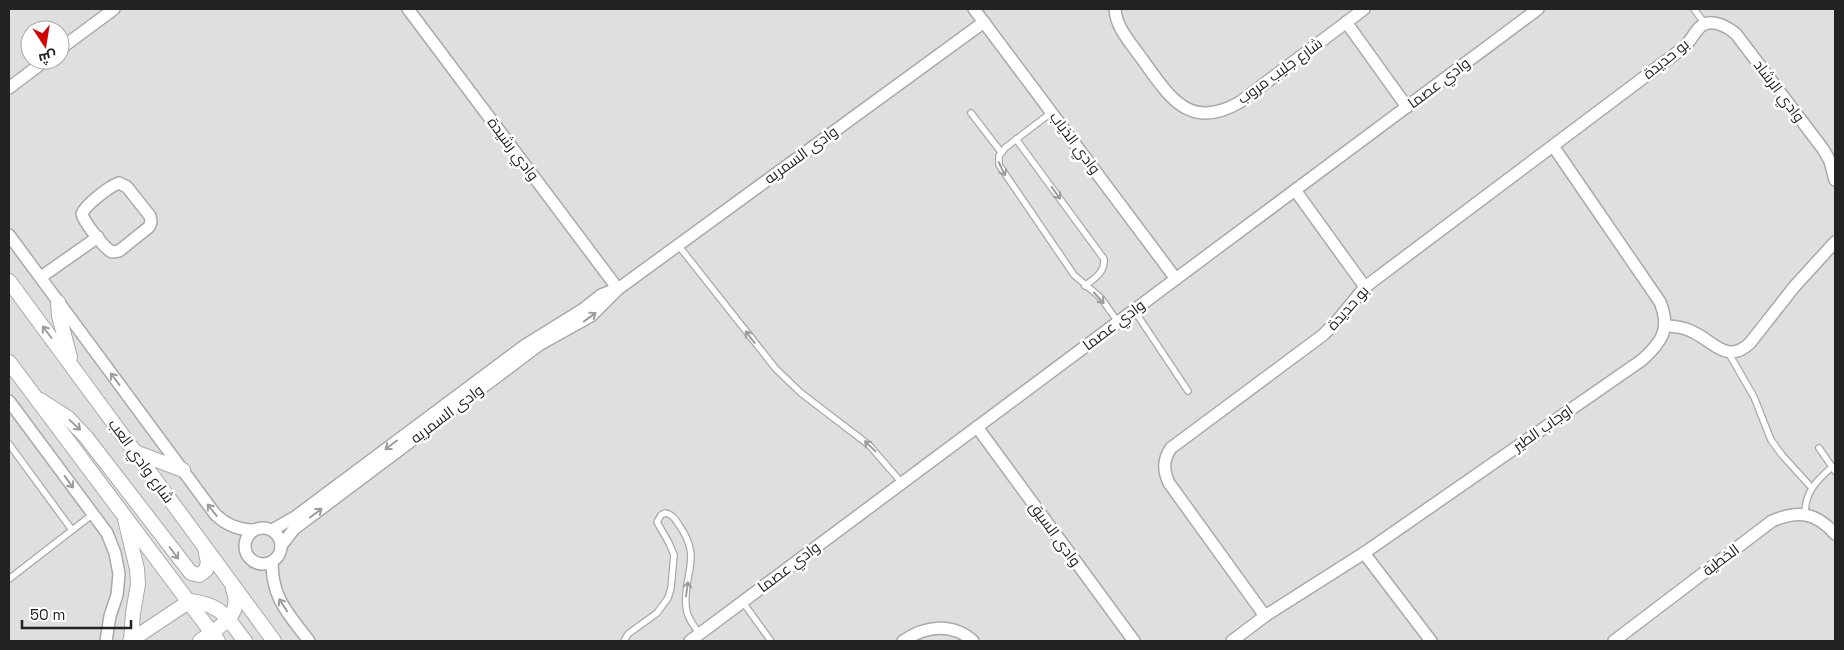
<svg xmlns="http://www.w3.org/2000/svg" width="1844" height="650" font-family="'Space Grotesk',Cairo,sans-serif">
<rect width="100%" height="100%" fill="#f2efe9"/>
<path fill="#e0dfdf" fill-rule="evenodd" d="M9,9H1835V641H9ZM30,30H60V60H30Z"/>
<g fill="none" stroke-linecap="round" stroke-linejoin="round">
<g stroke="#a9a9a9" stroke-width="8">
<g id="service">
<path d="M1694,9L1705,24"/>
<path d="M1052,112L1005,148L999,156V165L1074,275L1101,298L1118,322"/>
<path d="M971,113L1001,152"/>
<path d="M1016,139L1104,259C1105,273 1094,278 1085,286"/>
<path d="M678,245L776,369L801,393L869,445L902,483"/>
<path d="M1134,310L1188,391"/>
<path d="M1728,352L1754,397L1771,440L1782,455L1811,487"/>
<path d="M9,444L72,530"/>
<path d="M1819,448L1835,471"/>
<path d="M1805,514C1805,492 1816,481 1832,467"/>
<path d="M9,579L93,514"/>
<path d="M742,601L771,641"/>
<path d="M624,641L628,634L657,613L668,598L671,588L674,555L669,543L657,522L661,515L665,513C672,514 675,519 679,525C703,559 683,572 686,607C687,618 694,626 700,634"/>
</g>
</g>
<g stroke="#a9a9a9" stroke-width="14">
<g id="minor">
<path d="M408,9L618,289"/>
<path d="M974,9L1176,279"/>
<path d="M1115,9C1116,28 1131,43 1142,59C1169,96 1189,132 1240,102L1364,9"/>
<path d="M1346,22L1407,107"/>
<path d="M60,49L114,9"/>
<path d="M9,88L46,60"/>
<path d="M119,183L127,187L150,216L151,222L149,227L119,251L112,252C104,248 84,222 82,214C85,205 110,186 119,183Z"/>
<path d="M1295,190L1365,287"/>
<path d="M9,235L215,514C226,525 238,530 254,530"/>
<path d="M41,277L98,237"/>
<path d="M1665,326C1676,326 1685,327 1695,333C1715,343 1728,364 1750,343L1794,287L1835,242"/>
<path d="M9,401L107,533L115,553L119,574L117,595L110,616L106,641"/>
<path d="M977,427L1134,641"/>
<circle cx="263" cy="546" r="18"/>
<path d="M272,530L295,517L524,346L582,310L601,295L616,289"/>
<path d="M281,546L294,529L539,345L591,316L618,289L984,22"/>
<path d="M1364,553L1431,641"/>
<path d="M272,562C272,599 288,613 309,641"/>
<path d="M1265,616L1169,483C1163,470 1163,460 1171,448L1323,335L1337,321L1365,287L1683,48C1690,42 1694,33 1700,27C1711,17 1728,27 1736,34L1823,149L1830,161L1835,180"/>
<path d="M690,641L1538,9"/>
<path d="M903,641C925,626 952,622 973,641"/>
<path d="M1232,641L1265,616L1364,553L1642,360C1662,342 1671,329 1660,302L1553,146"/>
<path d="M1614,641L1772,521C1798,510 1816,512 1835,534"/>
</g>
</g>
<g stroke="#a9a9a9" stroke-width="16">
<g id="tertiary">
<path d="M9,281L274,641"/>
<path d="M58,302L59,316L70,357"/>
<path d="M9,362L218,641"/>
<path d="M40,400L68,418L86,437L191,573L199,575L206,570L208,562L205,549"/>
<path d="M135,452L183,470"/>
<path d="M125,519L137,569L138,584L133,613L131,641"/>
<path d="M190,601C223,605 226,617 245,641"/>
<path d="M130,641L190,601"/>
<path d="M200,641C218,627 244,616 233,589"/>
</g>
</g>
<use href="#service" stroke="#fff" stroke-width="5.5"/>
<use href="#minor" stroke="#fff" stroke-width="11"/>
<use href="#tertiary" stroke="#fff" stroke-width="14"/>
</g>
<defs><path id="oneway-shaft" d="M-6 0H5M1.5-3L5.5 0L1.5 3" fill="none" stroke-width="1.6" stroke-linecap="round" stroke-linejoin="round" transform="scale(1.25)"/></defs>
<g stroke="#9c9c9c">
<use href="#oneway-shaft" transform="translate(1002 169) rotate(65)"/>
<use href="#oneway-shaft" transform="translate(1056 193) rotate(54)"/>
<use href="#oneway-shaft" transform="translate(1099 298) rotate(47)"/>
<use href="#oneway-shaft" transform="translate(590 317) rotate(-36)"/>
<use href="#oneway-shaft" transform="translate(47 332) rotate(-127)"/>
<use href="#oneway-shaft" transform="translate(750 337) rotate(-128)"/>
<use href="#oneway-shaft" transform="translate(115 379) rotate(-127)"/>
<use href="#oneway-shaft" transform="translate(75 425) rotate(43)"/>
<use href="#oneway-shaft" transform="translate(391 445) rotate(143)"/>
<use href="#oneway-shaft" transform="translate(870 446) rotate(-136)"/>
<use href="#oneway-shaft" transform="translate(69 482) rotate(54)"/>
<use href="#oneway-shaft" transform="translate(212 510) rotate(-128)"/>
<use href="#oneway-shaft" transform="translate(316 513) rotate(-37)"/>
<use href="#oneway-shaft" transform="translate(174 553) rotate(53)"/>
<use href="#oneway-shaft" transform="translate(687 589) rotate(-82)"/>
<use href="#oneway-shaft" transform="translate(283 605) rotate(-123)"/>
</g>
<g text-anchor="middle" stroke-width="5" stroke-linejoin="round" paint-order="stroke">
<g font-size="15" fill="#222" stroke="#fff">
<text transform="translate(1666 59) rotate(-39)" y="5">بو حديدة</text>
<text transform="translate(1280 71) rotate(-36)" y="5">شارع جليب مروب</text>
<text transform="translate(1439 83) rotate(-37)" y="5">وادي عصما</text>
<text transform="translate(1779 91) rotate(53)" y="5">وادي الرشاد</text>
<text transform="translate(1075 143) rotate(53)" y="5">وادي الذياب</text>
<text transform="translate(513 149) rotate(53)" y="5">وادي رشيدة</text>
<text transform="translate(801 155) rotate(-36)" y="5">وادى السمريه</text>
<text transform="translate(1348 308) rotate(-48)" y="5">بو حديدة</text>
<text transform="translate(1114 325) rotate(-37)" y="5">وادي عصما</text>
<text transform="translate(447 414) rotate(-37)" y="5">وادى السمريه</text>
<text transform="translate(1543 428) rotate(-35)" y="5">اوجاب الطير</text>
<text transform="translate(141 461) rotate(54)" y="5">شارع وادي العب</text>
<text transform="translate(1055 534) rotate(54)" y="5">وادى السيق</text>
<text transform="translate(1721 560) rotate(-37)" y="5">الخطية</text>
<text transform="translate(789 567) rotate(-37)" y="5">وادي عصما</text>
</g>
</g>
<rect width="1844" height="650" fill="none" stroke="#222222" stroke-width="20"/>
<g transform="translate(45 45) rotate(168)"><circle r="24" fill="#ffffff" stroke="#a7a7a7"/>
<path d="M0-4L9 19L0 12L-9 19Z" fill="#d40000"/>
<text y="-8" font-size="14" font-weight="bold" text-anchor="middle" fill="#222222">ش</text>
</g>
<path d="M22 620v8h109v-8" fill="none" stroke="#222222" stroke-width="2.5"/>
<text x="30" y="620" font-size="15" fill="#222222" stroke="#ffffff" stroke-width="4" paint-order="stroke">50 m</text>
</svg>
